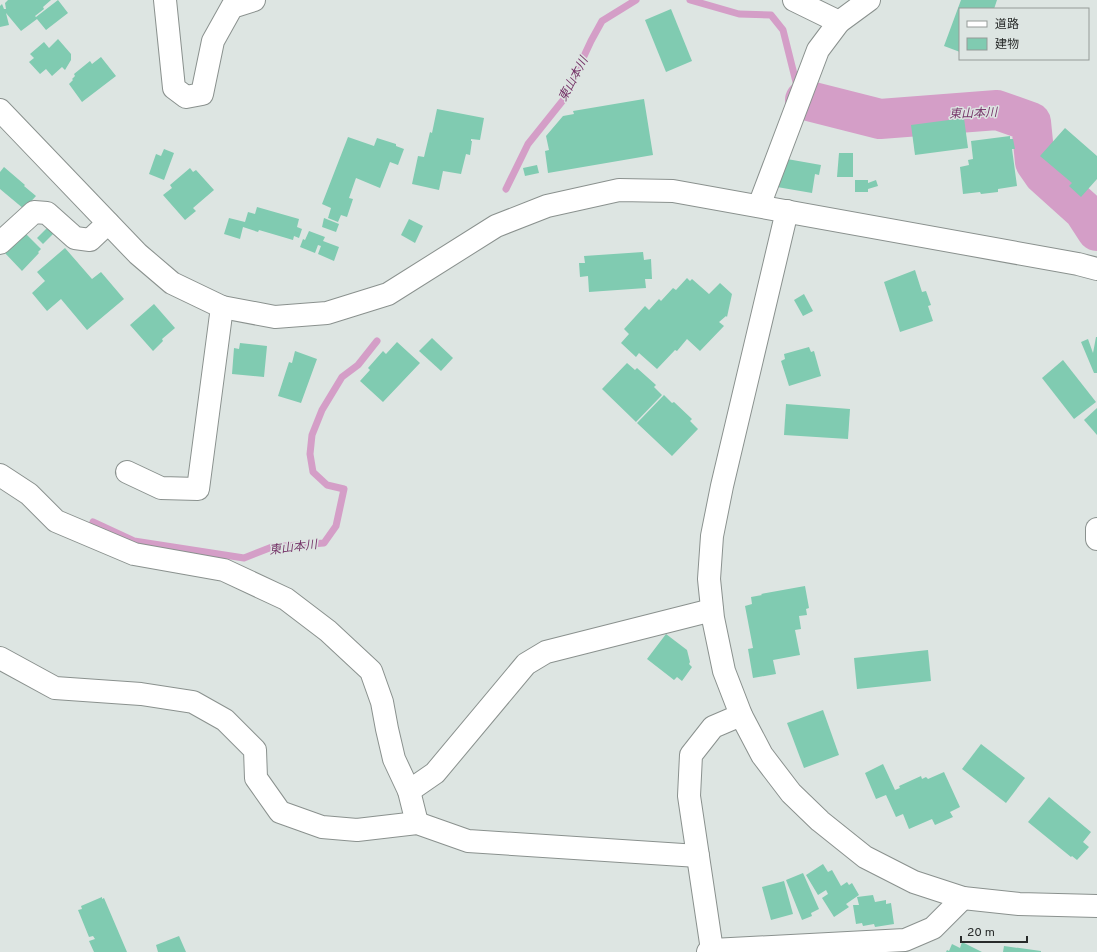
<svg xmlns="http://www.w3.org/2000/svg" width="1097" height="952" font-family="Overpass,'Noto Sans JP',sans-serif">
<rect width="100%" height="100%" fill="#dde5e2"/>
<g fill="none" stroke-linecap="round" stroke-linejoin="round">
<g stroke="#d49ec7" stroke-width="7">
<path d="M690,0L739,14L771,15L783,30L797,86"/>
<path d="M506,189L528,144L564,99L591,41L602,21L636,0"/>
<path d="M93,522L134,541L244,558L272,547L324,543L336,526L344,489L327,485L313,472L310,454L312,435L322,410L342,377L358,365L377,341"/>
</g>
<path stroke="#d49ec7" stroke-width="40" d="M805,100L880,119L997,110L1031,122L1035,162L1044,175L1084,211L1097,231"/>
</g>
<g fill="#80cbb1">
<path d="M8,0H51L43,7L44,9L35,16L36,17L58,0L68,13L46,30L37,19L21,31L6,13L9,25L0,27V6L2,4L4,9H6L5,3Z"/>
<path d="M961,0H997L994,9H960V52L944,46Z"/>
<path d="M671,9L692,61L666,72L645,20Z"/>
<path d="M58,39L71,54V60L65,70L62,67L52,76L46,69L40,74L29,62L34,58L30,54L44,42L49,48Z"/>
<path d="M101,57L116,76L82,102L69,84L73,80L72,79L75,76L74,74L90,61L92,64Z"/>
<path d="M644,99L653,155L548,173L545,151L549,150L546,136L563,116L574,114L573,111Z"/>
<path d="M437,109L484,118L480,140L471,139V141H472L470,155L466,154L461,174L443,171L439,190L412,184L418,156L424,157L430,132L432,133Z"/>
<path d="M964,118L968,148L915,155L911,125Z"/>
<path d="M1065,128L1097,156V179L1081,197L1069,186L1072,183L1040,156Z"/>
<path d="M1010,136V139H1013L1015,149H1012L1017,186L998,189V192L981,194L980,192L963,194L960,167L969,165L968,160L973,159L971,141Z"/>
<path d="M348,137L374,146L377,138L396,144V146L404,149L398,165L390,162L380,188L356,178L349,198L353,199L347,217L341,215L338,222L328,218L331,208L322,204Z"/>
<path d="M164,149L174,153L164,180L149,174L156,154L161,156Z"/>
<path d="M839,153H853V177H837Z"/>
<path d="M787,159L821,165L819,175L815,174L812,193L777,187L779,181H780L782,168L785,169Z"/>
<path d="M537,165L539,173L525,176L523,168Z"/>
<path d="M4,167L25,185L24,186L36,196L24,209L0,189V172Z"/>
<path d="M190,168L193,172L196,170L214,190L193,208L196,211L185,220L163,195L172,188L170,185Z"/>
<path d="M855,180H868V183L876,180L878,186L868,189V192H855Z"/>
<path d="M257,207L299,219L297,227L302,229L299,238L294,236L293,240L259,230L258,232L243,227L240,239L224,234L229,218L245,222L248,212L255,214Z"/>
<path d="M324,218L339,224L336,232L322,227Z"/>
<path d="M409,219L423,226L415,243L401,235Z"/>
<path d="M49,226L55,232L43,244L37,238Z"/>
<path d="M23,231L41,249L38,252L39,253L22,271L4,252Z"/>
<path d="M309,231L325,237L323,241L339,247L334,261L318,254L321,246L318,245L315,253L300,247L303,239L305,240Z"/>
<path d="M65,248L92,279L101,272L124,299L87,330L61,299L47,311L32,293L45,281L37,272Z"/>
<path d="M643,252L644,260L651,259L652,279H645L646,288L589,292L588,276L580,277L579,263H585L584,256Z"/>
<path d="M915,270L922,292L926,291L931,305L928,306L933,321L900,332L884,282Z"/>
<path d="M687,278L690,281L692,279L709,294L720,283L732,294L727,317L726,316L719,322L724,326L700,351L687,339L677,351L675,350L657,369L639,353L636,357L621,343L629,334L624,329L645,306L649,310L659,299L661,301L673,288L676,290Z"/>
<path d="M804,294L813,311L803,316L794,300Z"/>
<path d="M154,304L175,328L162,339L163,341L153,351L130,325Z"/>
<path d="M1096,337H1097V373H1094L1081,342L1088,339L1093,353Z"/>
<path d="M432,338L453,358L441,371L419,351Z"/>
<path d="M397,342L420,363L383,402L360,381L370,370L368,368L383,351L386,354Z"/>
<path d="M240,343L267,346L264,377L232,374L234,348L239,349Z"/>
<path d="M809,347L811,352L814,351L821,376L789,386L781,361L785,359L784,354Z"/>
<path d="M295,351L317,359L301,403L278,396L289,362L292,363Z"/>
<path d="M1063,360L1096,402L1074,419L1042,378Z"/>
<path d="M627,363L635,370L637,368L656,385L654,387L662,395L636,422L602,389Z"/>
<path d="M664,395L672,403L674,402L692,419L690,421L698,429L672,456L637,423Z"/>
<path d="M786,404L850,409L848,439L784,435Z"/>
<path d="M1097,408V435L1084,420Z"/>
<path d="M805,586L809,608L806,609L807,615L799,616L801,629L795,630L800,655L773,660L776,674L753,678L748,649L753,648L745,606L752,604L751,597L762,595L761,594Z"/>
<path d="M666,634L687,650L690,662L689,664L692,667L682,681L677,677L674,680L647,659Z"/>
<path d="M928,650L931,681L857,689L854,658Z"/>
<path d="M823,710L839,755L804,768L787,723Z"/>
<path d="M981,744L1025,778L1006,803L962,769Z"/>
<path d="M883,764L895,790L900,788L899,786L921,776L922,779L926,777L928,779L944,772L960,807L950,812L953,817L935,825L932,819L909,829L903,814L896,817L886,795L876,799L865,773Z"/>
<path d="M1049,797L1091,832L1083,842L1089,847L1077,860L1072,856L1071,857L1028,822Z"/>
<path d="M823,864L828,872L832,870L841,886L847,882L849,885L852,883L859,895L846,904L849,907L834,917L822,898L828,894L826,890L818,895L806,875Z"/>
<path d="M803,873L819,909L811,913L812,916L802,920L786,880Z"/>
<path d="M784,881L793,914L771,920L762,887Z"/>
<path d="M873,895L875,902L886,900V904L891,903L894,924L875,927L874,924L863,926L862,923L856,924L853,905H859L857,897Z"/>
<path d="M102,897V899L104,898L127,952H94L89,941L95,939L93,936L89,937L78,910L82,909L81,906Z"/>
<path d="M179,936L186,952H158L156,945Z"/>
<path d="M962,942L982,952H946L947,950L949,951L952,944L960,948Z"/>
<path d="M1004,946L1041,951V952H1003Z"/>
</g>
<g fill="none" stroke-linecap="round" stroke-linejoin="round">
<g stroke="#8a918e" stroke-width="24">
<g id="minor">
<path d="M165,0L174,88L186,97L202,94L213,41L232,7L254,0"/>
<path d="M794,0L839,22"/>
<path d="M0,110L138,254L172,283L222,307L275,317L327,313L388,294L496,226L547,206L619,190L673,191L1078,264L1097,269"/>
<path d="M759,206L818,50L839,22L869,0"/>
<path d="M787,211L722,486L712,536L709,579L713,618L724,671L741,715L762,755L791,793L820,821L865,857L914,882L963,898L1019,904L1097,906"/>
<path d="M0,243L34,212L47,213L75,238L90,240L108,223"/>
<path d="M127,472L161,488L198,489L222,307"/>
<path d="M0,475L29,494L56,521L134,554L224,570L286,599L328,631L371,671L382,702L387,729L394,759L409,791L417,823"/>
<path d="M1097,529V539"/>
<path d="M0,658L55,688L141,694L193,702L225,720L255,750L256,778L280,812L322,827L357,830L417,823L468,841L698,856"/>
<path d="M409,791L435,773L526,664L546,652L712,610"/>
<path d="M712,950L689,796L691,755L713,727L741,715"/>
<path d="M708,952L712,950L905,940L933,928L963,898"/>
</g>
</g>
<use href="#minor" stroke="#fff" stroke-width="22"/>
</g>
<g text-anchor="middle" stroke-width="3" stroke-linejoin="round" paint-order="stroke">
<g font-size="12" font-style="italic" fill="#763569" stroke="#dde5e2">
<text transform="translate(573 79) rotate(-62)" y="4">東山本川</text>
<text transform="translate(973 113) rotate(-2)" y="4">東山本川</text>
<text transform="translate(293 547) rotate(-7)" y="4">東山本川</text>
</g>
</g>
<rect x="959" y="8" width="130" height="52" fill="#dde5e2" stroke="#959b98"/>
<rect x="967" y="21" width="20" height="6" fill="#ffffff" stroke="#959b98"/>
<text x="995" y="28" font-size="12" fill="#282b2a">道路</text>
<rect x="967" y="38" width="20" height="12" fill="#80cbb1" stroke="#959b98"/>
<text x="995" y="48" font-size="12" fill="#282b2a">建物</text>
<path d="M961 936v6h66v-6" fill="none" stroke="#282b2a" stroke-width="2"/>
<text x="967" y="936" font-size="12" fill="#282b2a" stroke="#dde5e2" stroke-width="3" paint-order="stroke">20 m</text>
</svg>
